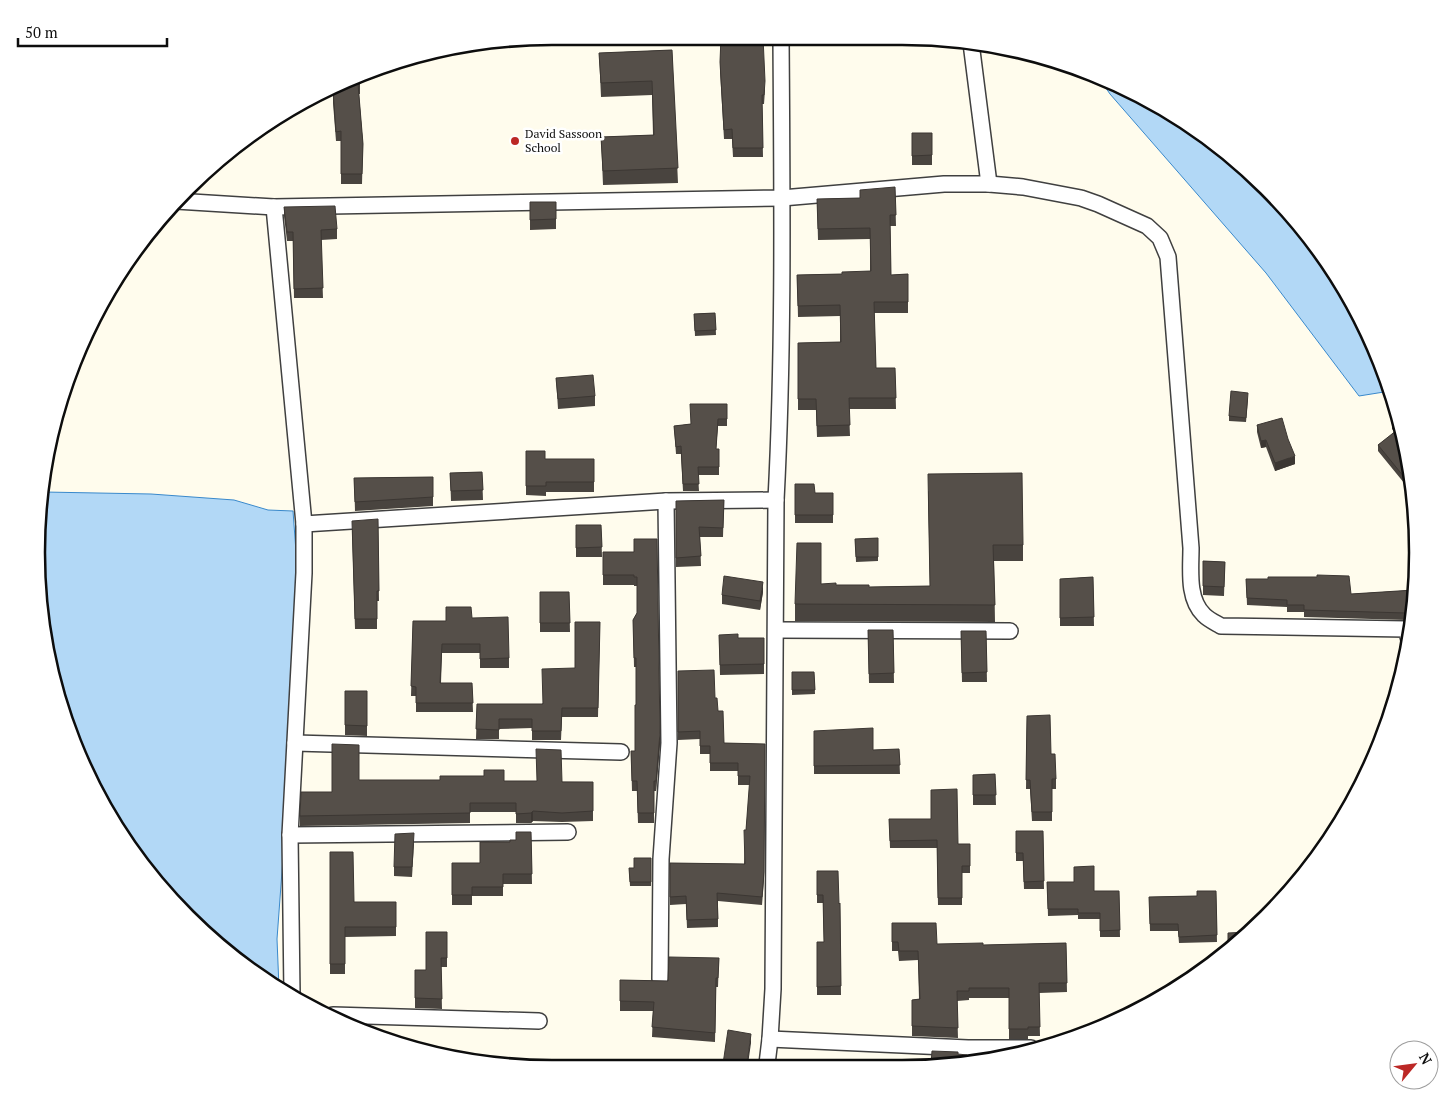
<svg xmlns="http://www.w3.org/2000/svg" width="1454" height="1105" font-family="'PT Serif',serif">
<rect width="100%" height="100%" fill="#fffced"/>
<g fill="#b2d8f6" stroke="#3989cc">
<path d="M1099,78L1130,90L1216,143L1267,188L1331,265L1378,355L1396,413L1384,392L1359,396L1266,273L1110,94Z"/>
<path d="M44,492L151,494L234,500L268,510L293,511L298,579L284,844L277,939L279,988L266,982L188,918L123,840L64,719L37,586Z"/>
</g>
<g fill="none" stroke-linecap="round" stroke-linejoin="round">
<g stroke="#404040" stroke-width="18">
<g id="minor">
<path d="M971,43L989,184"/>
<path d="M176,201L274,207L782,198L944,184H989L1023,187L1081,198L1098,204L1147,226L1160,238L1168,257L1191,548C1191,569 1187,599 1204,615C1209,620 1216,623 1221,626L1406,629L1409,640"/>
<path d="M274,207L304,524V573L290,835L292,995"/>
<path d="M304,524L666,501L776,500"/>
<path d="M776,630L1010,631"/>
<path d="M295,743L621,752"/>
<path d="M290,835L568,832"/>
<path d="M660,979L661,859L669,743L666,501"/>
<path d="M333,1015L539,1021"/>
<path d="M770,1039L968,1048H1031"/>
<path d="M767,1064L770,1039L773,989L776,500C784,346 782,191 781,37"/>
</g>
</g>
<use href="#minor" stroke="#fff" stroke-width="15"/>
</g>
<g fill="#49443f">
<path d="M721,37L765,90L764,104H762L763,157H733L732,139H724L720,71Z"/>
<path d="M672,50L678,183L603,185L601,137L653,135L652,95L601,97L599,53Z"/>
<path d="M360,78V94H359L363,144L362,184H341V141H336L333,103V90Z"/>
<rect x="912" y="133" width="20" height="32"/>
<path d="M895,187L896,226H890L891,275L908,274V313H874L876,368H895L896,409H849L850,436L817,437L816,410H798V343L840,342V316L798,317L797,275L842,274L870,271V239L818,240L817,199L860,198Z"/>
<path d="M530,202H556V229L530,230Z"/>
<path d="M284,207L337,229V239L321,240L323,298H294L293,241H287L284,216Z"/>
<path d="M715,313L716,335L695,336L694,314Z"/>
<path d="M556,378L595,396V406L558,409Z"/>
<path d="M1248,398L1246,422L1229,421V416Z"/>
<path d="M727,404V426H718L716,449H719V475H698L699,491H683L681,454H676L674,426L691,424Z"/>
<path d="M1398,419L1411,487L1409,489L1378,451V445L1395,432L1392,429V423Z"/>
<path d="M1257,425L1295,464L1275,471L1266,447L1261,448L1257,432Z"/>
<path d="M526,451L545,459H594V492H546V496L526,495Z"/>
<path d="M482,472L483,500L451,501L450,473Z"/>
<path d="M433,477V506L355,511L354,478Z"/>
<path d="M795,484L815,493H833V523H795Z"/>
<path d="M928,491L1023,545V561H994L995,622L795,621V604L836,585L869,587L930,586Z"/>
<path d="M724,500L723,537H700L701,566L676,567V501Z"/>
<path d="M378,519L379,601H377V629H355L352,530Z"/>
<path d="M576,525H601L602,557H576Z"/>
<path d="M878,538V561L856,562L855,539Z"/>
<path d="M603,552H634L660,743L656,791H654V823H638L637,791H632L631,751H635L636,705V667H634L633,620L637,613V586H634V585H603Z"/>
<path d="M1203,561L1225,562L1224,596L1203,595Z"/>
<path d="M1093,577L1094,626H1060V579Z"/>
<path d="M1246,579L1351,594L1414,590L1411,621L1406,620L1304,617V612H1287V607L1247,605Z"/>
<path d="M540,592H569L570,632H540Z"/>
<path d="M763,592L760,610L722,604V595Z"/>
<path d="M472,618L509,658V668H480V653H442L441,683H472L473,712H416V696H411L413,621H446Z"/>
<path d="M600,622L598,717H562L561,740H532V728L499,729V739H476L477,704H542L575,668Z"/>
<path d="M868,630H893L894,683H869Z"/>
<path d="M961,631H986L987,682H962Z"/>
<path d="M719,635L738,638H764V674L720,675Z"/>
<path d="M678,671L715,698L724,743L765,744L764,880L762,905L718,901V927L687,928L686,904L670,905V863L744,864L746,830L750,785H738V771H710V754H700V739L678,740Z"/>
<path d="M792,672H814L815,694L792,695Z"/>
<path d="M345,691H367V736L345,735Z"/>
<path d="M1027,716L1051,754L1056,779V789H1052V821H1032L1030,789H1026Z"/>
<path d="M814,731L873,750L899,749L900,774H814Z"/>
<path d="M995,774L996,805H973V775Z"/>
<path d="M359,780L593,782V821L562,822L533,821L531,823H516V812H470V823L300,826V816L332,792Z"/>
<path d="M889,819H931L958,844H970V873H962V905H938L937,848H890Z"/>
<path d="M1016,831H1043L1044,889H1024L1023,861H1016Z"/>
<path d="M531,832L532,884H503V896H472V905H452V863H480L510,842L516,840Z"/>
<path d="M414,843L412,877L394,876V867Z"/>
<path d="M330,852L354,902H396V936L345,937V974H330Z"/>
<path d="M651,858V886H630L629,868H634Z"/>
<path d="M817,871L839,904L840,903L841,995H817V942H824L823,903H817Z"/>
<path d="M1047,882L1094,891H1119L1120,937H1100V919H1078V915L1048,916Z"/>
<path d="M1216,891L1217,942L1179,943L1178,931H1150L1149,897L1197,896Z"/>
<path d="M892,923L937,944L983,945L1066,943L1067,992L1039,993L1040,1036H1028V1039H1009V998H969V1000L957,1001L958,1038L912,1036V1000L919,999L918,960L899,961L898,951H892Z"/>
<path d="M447,932V967H441L442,1009L415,1008V970H426Z"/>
<path d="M719,958L718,987H716L715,1042L652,1037L653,1011H620V980L668,981Z"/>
</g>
<g fill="#3c3733">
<path d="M1266,440V447L1261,448V441Z"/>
<path d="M1295,456V464L1275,471V463Z"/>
<path d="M1411,481V487L1409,489V483Z"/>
<path d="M763,582V592L760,610V601Z"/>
<path d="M660,733V743L656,791V781Z"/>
<path d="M533,811V821L531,823V813Z"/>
<path d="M751,1034V1043L748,1064H747Z"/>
</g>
<g fill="#554f49" stroke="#3c3733">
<path d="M721,37H763L765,81L764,95H762L763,148H733L732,129L724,130L720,62Z"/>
<path d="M672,50L678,168L603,171L601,137L654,135L652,81L601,83L599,53Z"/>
<path d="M360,78V84H358L363,144L362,174H341V131L336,132L333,90Z"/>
<path d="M912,133H932V155L912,156Z"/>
<path d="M895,187L896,215H890L891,275L908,274V302H874L876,368H895L896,398H849L850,425L817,426L816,399H798V343L841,342L840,305L798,306L797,275L842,274V272L871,271L870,228L818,229L817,199L860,198V190Z"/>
<path d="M530,202H556V219L530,220Z"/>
<path d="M335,206L337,229L321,230L323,288L294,289L293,232H287L284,207Z"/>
<path d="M715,313L716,330L695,331L694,314Z"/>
<path d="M593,375L595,396L558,399L556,378Z"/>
<path d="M1231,391L1248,393L1246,418L1229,416Z"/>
<path d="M690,404H727V419H718L716,449H719V467H698L699,484H683L681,446L676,447L674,426L691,424Z"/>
<path d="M1282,418L1288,439L1295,456L1275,463L1266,440L1261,441L1257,425Z"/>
<path d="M1398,419L1408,452L1411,481L1409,483L1378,445L1397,430L1392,423Z"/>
<path d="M526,451H545V459H594V482H546V486H526Z"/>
<path d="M482,472L483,490L451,491L450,473Z"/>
<path d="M1022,473L1023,545H993L995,605L795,604L797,543H821V584L836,583V585H869V587L930,586L928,474Z"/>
<path d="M433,477V497L355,502L354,478Z"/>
<path d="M795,484H814L815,493H833V515H795Z"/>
<path d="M724,500L723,528L699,527L701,556L676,558V501Z"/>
<path d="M378,519L379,591H377V619H355L352,521Z"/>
<path d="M576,525H601L602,547L576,548Z"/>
<path d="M878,538V557H856L855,539Z"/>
<path d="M634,539H657L660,733L656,781H654V813H638L637,781H632L631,751H635V705H636V658H634L633,620L637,613V577H634V575H603V552H634Z"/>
<path d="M1203,561L1225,562L1224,587L1203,586Z"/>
<path d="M1317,575L1349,576L1351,594L1414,590L1412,615L1406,613L1304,610V605H1287V600L1247,598L1246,579H1268V577H1317Z"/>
<path d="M724,576L763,582L760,601L722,595Z"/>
<path d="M1093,577L1094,617L1060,618V579Z"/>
<path d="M540,592H569L570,623H540Z"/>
<path d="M446,607H471L472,618L508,617L509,658L480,659V644H442L440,683H472L473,703H416V687L411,686L413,621H446Z"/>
<path d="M575,622H600L598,708H562L561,731H532V719H499V730L476,729L477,704H543L542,669L575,668Z"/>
<path d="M868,630H893L894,673L869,674Z"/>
<path d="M961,631H986L987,672L962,673Z"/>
<path d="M738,634V638H764V664L720,665L719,635Z"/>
<path d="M714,670L715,698H717L718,711H723L724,743L765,744L764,872L762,897L717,893L718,919L687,920L686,896L670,897V863L745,864L744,830H746L750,776H738V763H710V746H700V731L678,732V671Z"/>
<path d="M792,672H814L815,690H792Z"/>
<path d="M345,691H367V726L345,725Z"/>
<path d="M1050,715L1051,754H1055L1056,779H1052V812H1032L1030,780H1026L1027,716Z"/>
<path d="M873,728V750L899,749L900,765L814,766V731Z"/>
<path d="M332,744L359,745V780H440V776H484V770H504V781H537L536,749L561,750L562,782H593V811L562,813L533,811L531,813L516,814V803H470V813L300,816L301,792H332Z"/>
<path d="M995,774L996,795H973V775Z"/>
<path d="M957,789L958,844H970V866H962V898H938L937,840L890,841L889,819H931V790Z"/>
<path d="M1016,831H1043L1044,881L1024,882L1023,853H1016Z"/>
<path d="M516,832H531L532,874H503V887H472V895H452V863H480V842H510V840H516Z"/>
<path d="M414,833L412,867H394L395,834Z"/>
<path d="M330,852H353L354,902H396V927H345V964H330Z"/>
<path d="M634,858H651V882H630L629,868H634Z"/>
<path d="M1094,866V891H1119L1120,930L1100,931V913H1078V909H1048L1047,882H1074V867Z"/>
<path d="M817,871H838L839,904L840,903L841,986L817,987V942H824L823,895H817Z"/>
<path d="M1197,891H1216L1217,935L1179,937L1178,924H1150L1149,897L1197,896Z"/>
<path d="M892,923H936L937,944L983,943V945L1066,943L1067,983H1039L1040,1027H1028V1029H1009V988H969V991H957L958,1028L912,1026V1000L920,999L918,951H899L898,942H892Z"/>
<path d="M426,932H447V958H441L442,999L415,998V970H426Z"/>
<path d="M1248,932L1228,949V933Z"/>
<path d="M669,957L719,958L718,978H716L715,1033L652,1027L654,1002L620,1001V980L668,981Z"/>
<path d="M728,1030L751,1034L747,1064H723Z"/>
<path d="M932,1051L958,1052V1054L967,1055V1064H931Z"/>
</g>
<circle fill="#bc2826" stroke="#fff" stroke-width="2" cx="515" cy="141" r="5"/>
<g text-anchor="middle" stroke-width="5" stroke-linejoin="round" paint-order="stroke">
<g font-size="12" fill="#0d0d0d" stroke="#fff" text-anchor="start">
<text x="525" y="138">David Sassoon<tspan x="525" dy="14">School</tspan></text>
</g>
</g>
<path d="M0 0H1454V1105H0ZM552 45H902A507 507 0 0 1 1409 552V553A507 507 0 0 1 902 1060H552A507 507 0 0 1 45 553V552A507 507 0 0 1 552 45Z" fill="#fff" fill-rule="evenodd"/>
<path fill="none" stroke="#0d0d0d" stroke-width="2.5" d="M552 45H902A507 507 0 0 1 1409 552V553A507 507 0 0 1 902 1060H552A507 507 0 0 1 45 553V552A507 507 0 0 1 552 45Z"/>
<g transform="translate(1414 1065) rotate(61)"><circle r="24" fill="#ffffff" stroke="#9e9e9e"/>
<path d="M0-4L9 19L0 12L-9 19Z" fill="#bc2826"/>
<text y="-8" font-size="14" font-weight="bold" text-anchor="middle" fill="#0d0d0d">N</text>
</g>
<path d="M18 38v8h149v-8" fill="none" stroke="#0d0d0d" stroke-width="2.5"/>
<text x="25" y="38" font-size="15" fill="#0d0d0d" stroke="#ffffff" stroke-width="4" paint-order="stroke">50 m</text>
</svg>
